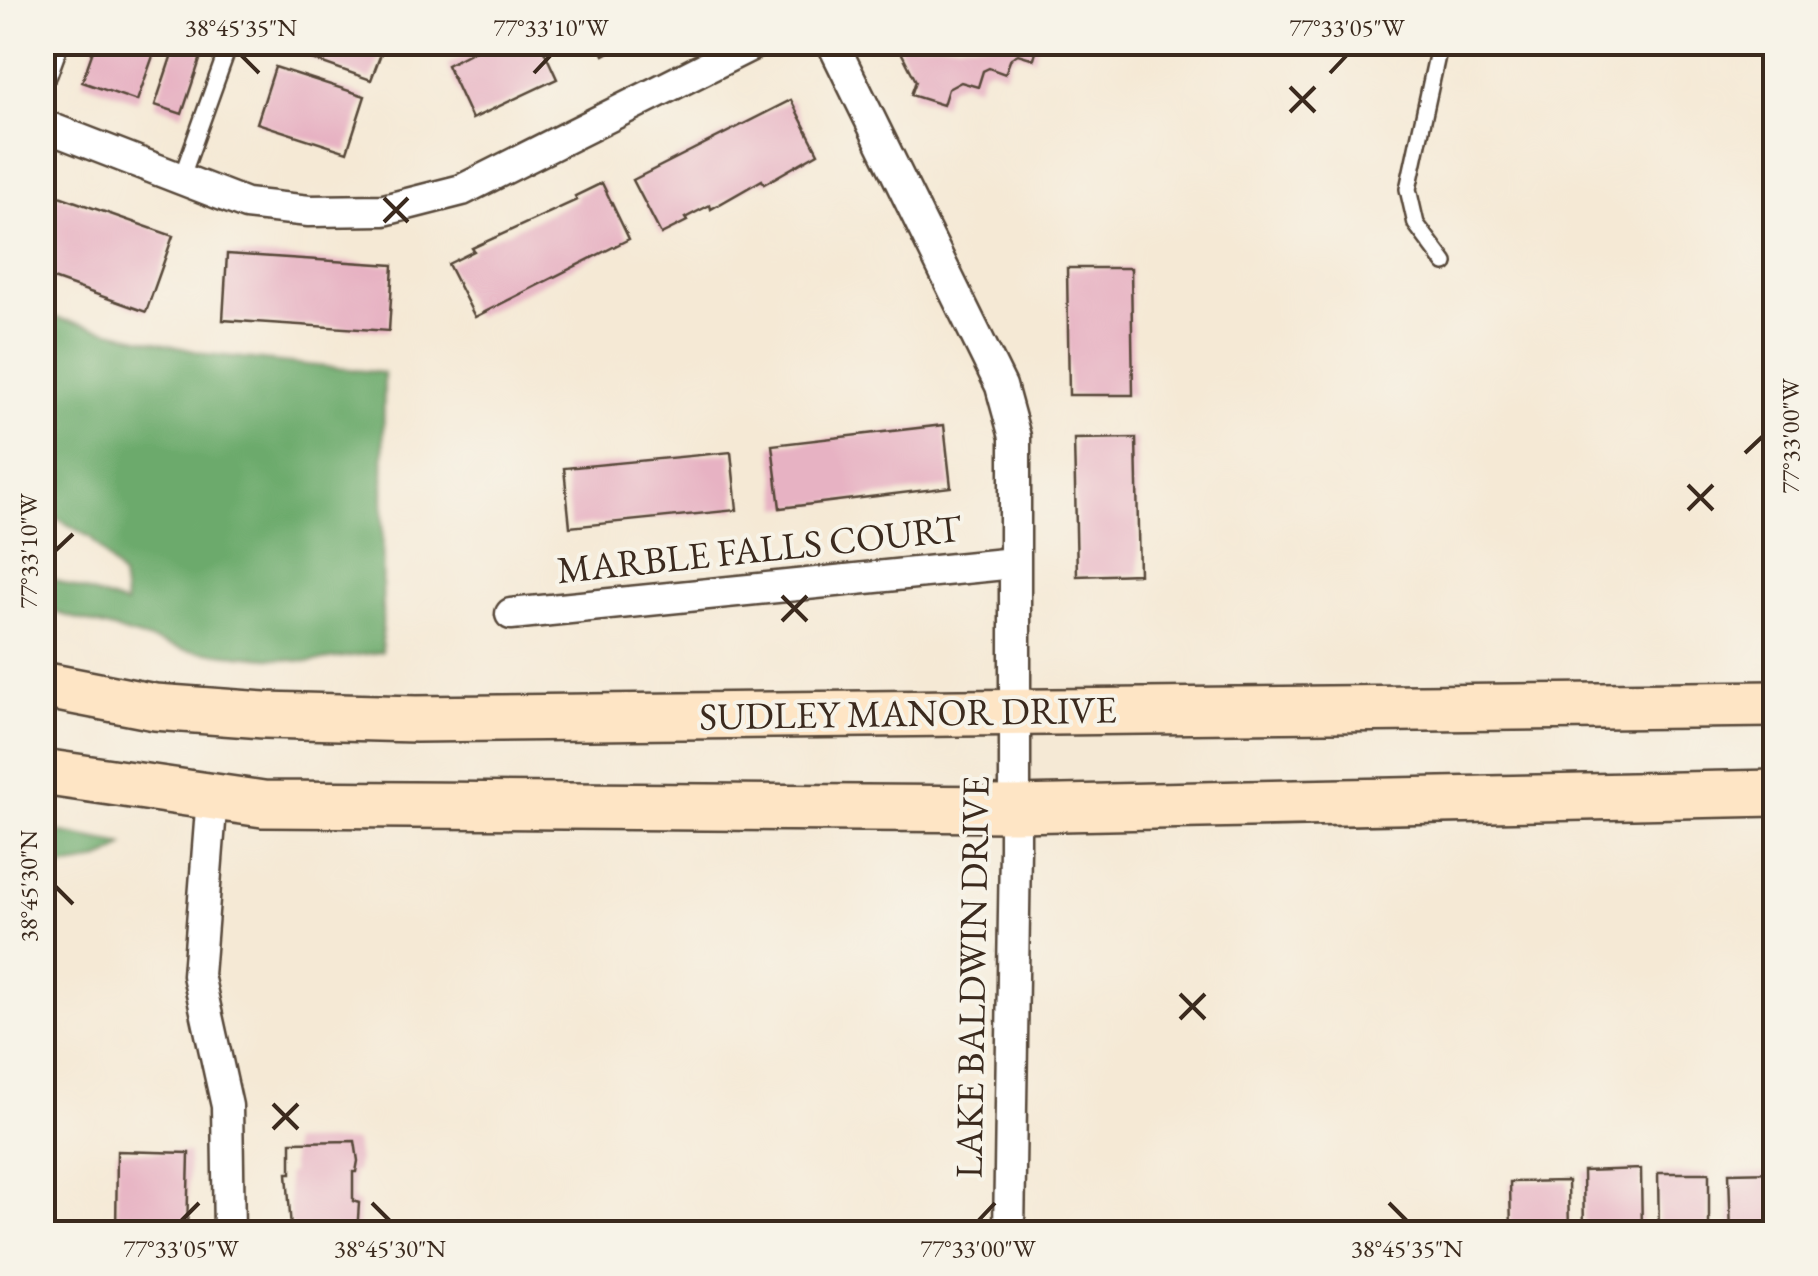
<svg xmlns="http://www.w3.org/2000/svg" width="1818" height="1276" font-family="'EB Garamond',serif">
<rect width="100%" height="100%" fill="#f7f3e8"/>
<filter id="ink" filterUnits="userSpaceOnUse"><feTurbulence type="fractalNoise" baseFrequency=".01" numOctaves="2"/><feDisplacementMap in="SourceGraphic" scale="20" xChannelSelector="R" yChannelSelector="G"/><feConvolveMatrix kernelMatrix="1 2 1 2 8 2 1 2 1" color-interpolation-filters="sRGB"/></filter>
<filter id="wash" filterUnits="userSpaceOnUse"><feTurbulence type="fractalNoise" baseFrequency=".0048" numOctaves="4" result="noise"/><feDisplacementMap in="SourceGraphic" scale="40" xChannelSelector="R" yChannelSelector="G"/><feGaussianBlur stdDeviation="2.25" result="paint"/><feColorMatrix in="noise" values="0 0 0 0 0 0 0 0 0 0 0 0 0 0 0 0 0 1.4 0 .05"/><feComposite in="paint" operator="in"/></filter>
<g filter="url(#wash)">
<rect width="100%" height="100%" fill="#f5e9d5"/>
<g fill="#6caa6c" stroke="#546a45" stroke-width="2.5">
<path d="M43,315L207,354L384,373L382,652L309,662L185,650L43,609V576L126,605L122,577L91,538L43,510Z"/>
<path d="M42,829H43L124,845C102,864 71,867 43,867Z"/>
</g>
<g id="blocks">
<g fill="#e7b2c3">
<path d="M96,42H158L137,101L82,82Z"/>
<path d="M176,42H206L182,114L155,105Z"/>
<path d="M286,42H356L382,51L371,80L283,49Z"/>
<path d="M491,42H540L557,79L472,119L447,65Z"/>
<path d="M598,42H628L604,55Z"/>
<path d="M1039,42L1034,59L1018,54L1011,58L1005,74L989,68L983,71L978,87L961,82L948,89L943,105L911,95L916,81L897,44Z"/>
<path d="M275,67L365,96L347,152L257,123Z"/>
<path d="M791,100L818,153L764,184L762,180L711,209L710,205L685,218L687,221L661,234L633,180Z"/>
<path d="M602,183L629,239L475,317L448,264L474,251L472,248L577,200L575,196Z"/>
<path d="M42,190L173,236L146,312L42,275Z"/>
<path d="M227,254L393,265L389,331L223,320Z"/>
<path d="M1067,268H1131L1133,395H1069Z"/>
<path d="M944,425L951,487L780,508L772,445Z"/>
<path d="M1136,438L1139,574L1077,576L1074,439Z"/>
<path d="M731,452L737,510L570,527L564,468Z"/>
<path d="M355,1141L358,1161L356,1172H353V1201L359,1203L357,1234H288L291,1229L287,1173H291V1142Z"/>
<path d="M117,1151L189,1153L187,1234H116Z"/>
<path d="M1641,1169L1642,1234H1584L1583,1171Z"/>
<path d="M1776,1172V1234H1731L1729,1173Z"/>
<path d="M1658,1173H1709V1234H1659Z"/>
<path d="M1568,1181L1569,1234H1511L1510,1182Z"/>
</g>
</g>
</g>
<g filter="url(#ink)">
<use href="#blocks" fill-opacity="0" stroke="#574739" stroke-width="2.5"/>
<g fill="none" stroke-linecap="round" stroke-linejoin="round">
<g stroke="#574739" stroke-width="20">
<g id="lane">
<path d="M1440,42L1408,189L1416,224L1445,263"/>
<path d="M181,179L230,42"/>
</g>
</g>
<g stroke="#574739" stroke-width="35">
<g id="street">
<path d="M832,42L1001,386L1015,437V847L1009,1234"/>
<path d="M42,72L53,42"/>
<path d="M42,125L246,204L309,211L384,210L462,190L757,42"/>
<path d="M511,614L1014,563"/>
<path d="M212,797L198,975L227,1106L229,1234"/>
</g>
</g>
<g stroke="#574739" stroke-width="50">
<g id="secondary">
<path d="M42,685L155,707L264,715L416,719L1776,704"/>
<path d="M42,772L263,804L1015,809L1776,793"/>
</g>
</g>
<use href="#lane" stroke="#fff" stroke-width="15"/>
<use href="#street" stroke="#fff" stroke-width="30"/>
<use href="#secondary" stroke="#fee5c5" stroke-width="45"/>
</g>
</g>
<path fill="none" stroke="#3b2a1e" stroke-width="4" d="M241,55L259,73M534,73L551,55M1330,73L1347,55M1290,87L1315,112M1290,112L1315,87M384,198L408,222M384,222L408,198M1745,453L1763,436M1688,485L1713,510M1688,510L1713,485M55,551L73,534M782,596L807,621M782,621L807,596M55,886L73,904M1180,994L1205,1019M1180,1019L1205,994M273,1104L298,1129M273,1129L298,1104M372,1203L390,1221M1389,1203L1407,1221M181,1221L199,1203M978,1221L995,1203"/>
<g text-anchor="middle" stroke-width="8" stroke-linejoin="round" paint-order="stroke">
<g font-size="38" fill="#3b2a1e" stroke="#f7f3e8">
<text transform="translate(759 549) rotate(-6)" y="13">MARBLE FALLS COURT</text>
<text transform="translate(908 713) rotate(-1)" y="13">SUDLEY MANOR DRIVE</text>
<text transform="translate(972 977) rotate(-89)" y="13">LAKE BALDWIN DRIVE</text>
</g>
</g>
<rect width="1818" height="1276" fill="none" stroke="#f7f3e8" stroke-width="110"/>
<rect x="55" y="55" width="1708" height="1166" fill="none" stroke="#3b2a1e" stroke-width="4"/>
<g font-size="25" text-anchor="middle" fill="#3b2a1e">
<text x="241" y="36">38°45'35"N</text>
<text x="551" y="36">77°33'10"W</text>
<text x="1347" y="36">77°33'05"W</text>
<text transform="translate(1790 436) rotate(-90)" y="9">77°33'00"W</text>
<text transform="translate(28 551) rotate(-90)" y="9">77°33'10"W</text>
<text transform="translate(28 886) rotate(-90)" y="9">38°45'30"N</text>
<text x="181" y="1257">77°33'05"W</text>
<text x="390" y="1257">38°45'30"N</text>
<text x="978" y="1257">77°33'00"W</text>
<text x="1407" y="1257">38°45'35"N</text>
</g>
</svg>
